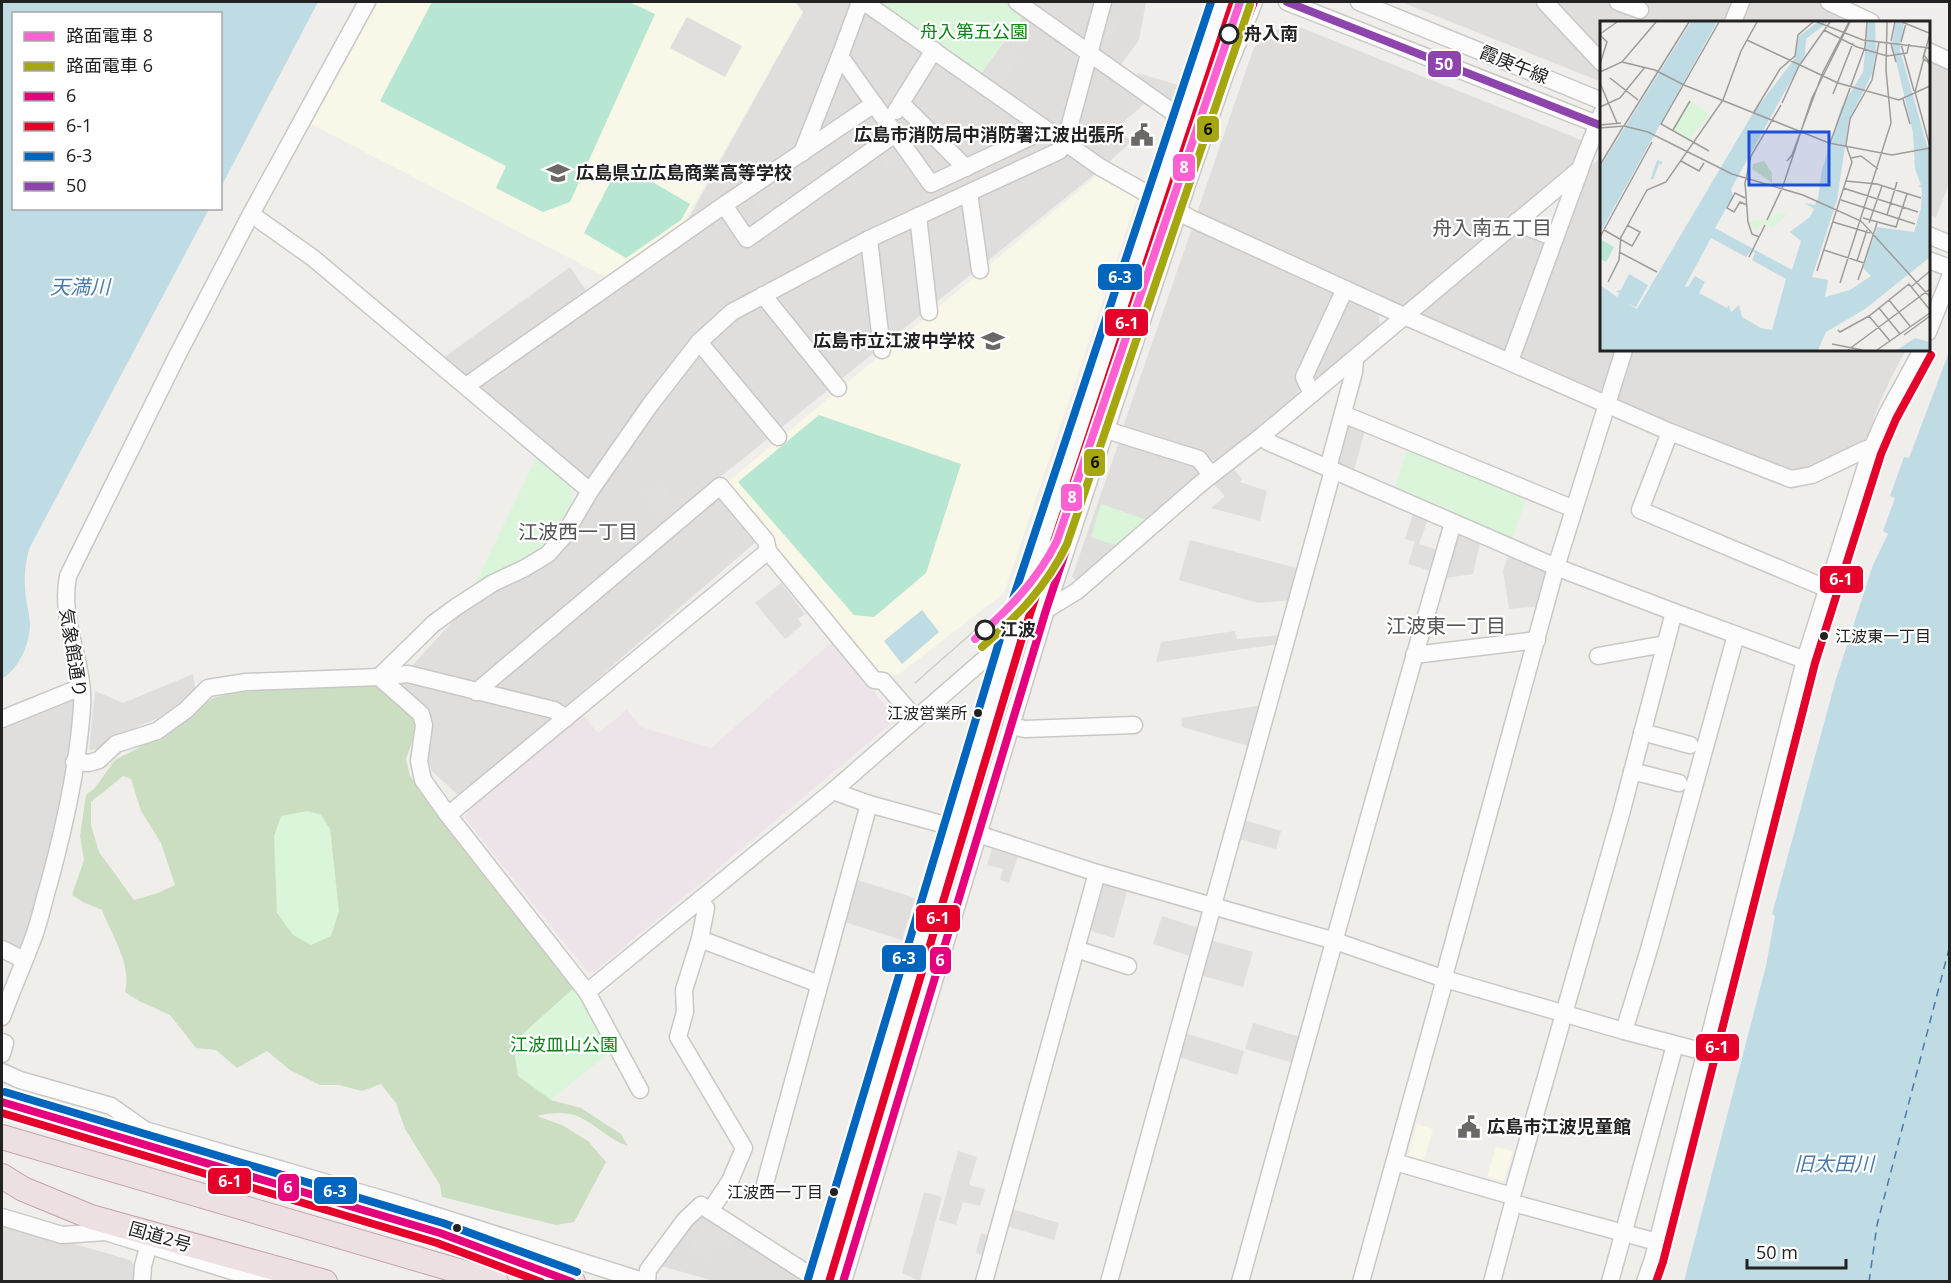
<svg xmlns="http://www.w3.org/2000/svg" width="1951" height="1283" font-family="'Open Sans','Noto Sans JP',sans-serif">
<rect width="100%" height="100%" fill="#f0eeeb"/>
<g fill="#dfdedc">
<path d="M795,2H1146L1139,40L1114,74L1148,101L1115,129L1132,141L1106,165L713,483L757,541L460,797L432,771L428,758L431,740L425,715L399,680L464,609L567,540L602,490L443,358L570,267L594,302L686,223L803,12Z"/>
<path d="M1401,2H1540L1601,70V79L1599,81Z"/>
<path d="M1551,2H1608L1632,11L1634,16L1631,22H1602L1601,57Z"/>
<path d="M1648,2H1737L1730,22H1640Z"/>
<path d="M1743,2H1823L1865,22H1736Z"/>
<path d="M1287,22L1581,140L1583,150L1577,165L1410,305L1397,306L1198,217V210L1254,47Z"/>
<path d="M1928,54L1950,65L1949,184L1936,217L1928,214Z"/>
<path d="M1601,157L1602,350H1618L1605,390L1600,393L1519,357L1586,170Z"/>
<path d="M1200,228L1337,293L1302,375L1298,394L1223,459L1216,461L1126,431L1124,424L1191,231Z"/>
<path d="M1519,228L1546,239L1509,349L1504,350L1419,314Z"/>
<path d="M1353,300L1378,312L1380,325L1317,379L1310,374L1345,302Z"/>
<path d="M1628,350H1906L1891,378L1877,409L1869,434L1862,447L1808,473L1788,474L1616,400Z"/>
<path d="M1123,441L1195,465L1198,470L1194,483L1078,582L1072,577L1118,445Z"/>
<path d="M193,674L196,691L158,718L115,736L99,749L89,750L95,691L123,703Z"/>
<path d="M72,700L78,707L65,786L45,875L24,947L17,949L2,941V727Z"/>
<path d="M699,1217H707L799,1277L798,1281H714L661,1266L693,1219Z"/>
<path d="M2,1223L130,1260L135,1266L134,1282L2,1281Z"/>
</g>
<path fill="#ede4e9" d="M833,641L894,716L892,723L594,972L587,971L465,819L467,809L582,714L598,733L627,710L641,727L711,748Z"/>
<g fill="#f8f7e8">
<path d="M378,2H795L803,12L684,222L606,277L311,124Z"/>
<path d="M1099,174L1137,198L1004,593L898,675H881L725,484Z"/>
<path d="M1417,1124L1433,1129L1424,1160L1408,1156Z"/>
<path d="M1496,1147L1513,1151L1504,1181L1487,1177Z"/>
</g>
<path fill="#cbdec1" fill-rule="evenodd" d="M322,684H378L414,715V736L406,759L410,776L575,987L513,1043L551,1100L581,1108L621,1134L628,1146C609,1140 597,1125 579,1117C567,1111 551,1113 537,1116L562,1125L588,1141L606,1162L574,1222L556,1225L442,1197L440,1185L405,1129L396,1103L381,1084L362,1091L339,1085H320L290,1070L267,1051L237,1068L216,1050L196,1048L170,1015L139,1001L125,992C132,964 112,936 102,910L83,902L72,895L84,860L80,836L86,795L94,789L115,760L172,730L213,698L233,693ZM123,776L131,779L141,811L161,843L175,885L158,893L134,900L99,852L91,825V802Z"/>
<g fill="#daf5da">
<path d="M873,2H1009L1025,13L981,74Z"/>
<path d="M1409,445L1527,495L1512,541L1393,492Z"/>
<path d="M538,454L566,478L572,493V503L566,523L546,544L522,560L475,584Z"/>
<path d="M1101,504L1147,520L1118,546L1091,537Z"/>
<path d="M308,811L321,815L330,829L339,911L331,936L311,945L293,935L277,913L274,836L281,816Z"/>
<path d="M575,987L612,1050L551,1100L518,1076L513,1043Z"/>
</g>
<g fill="#b7e6d2">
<path d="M432,2H629L655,14L570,202L543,212L496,188L506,166L380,101Z"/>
<path d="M620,163L690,204L681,220L626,258L584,233Z"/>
<path d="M819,415L961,464L926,573L874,617L854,615L738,482Z"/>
</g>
<g fill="#e0dfde">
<path d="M687,17L742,46L725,77L670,48Z"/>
<path d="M1105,20L1119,24L1098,54Z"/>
<path d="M1003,46L1019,57L998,89L982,78Z"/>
<path d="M1138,73L1178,85L1173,101L1158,97L1135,81Z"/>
<path d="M894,141L904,154L887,166L877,153Z"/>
<path d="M772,179L786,206L767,220L748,196Z"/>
<path d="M1345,419L1366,427L1353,474L1332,465Z"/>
<path d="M1233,468L1242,479L1240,482L1267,491L1260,521L1211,508L1225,496L1214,484Z"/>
<path d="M659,482L685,513L670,525L644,494Z"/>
<path d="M1414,511L1429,517L1419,544L1441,551L1434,572L1408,564L1415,542L1405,539Z"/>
<path d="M1455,528L1481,539L1473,574L1439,579Z"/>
<path d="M1190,540L1301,569L1292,600L1258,603L1179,580Z"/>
<path d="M1510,550L1553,569L1542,606L1509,609L1503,571Z"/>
<path d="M781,583L805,614L798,619L802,625L785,639L755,603Z"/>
<path d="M1235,631L1237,639L1282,635L1279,644L1156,662L1161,642Z"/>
<path d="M1263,705L1252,747L1182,727L1181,718Z"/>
<path d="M1244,820L1281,831L1276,849L1239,839Z"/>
<path d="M993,845L1019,853L1009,883L1000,880L1003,869L987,865Z"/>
<path d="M1099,877L1129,885L1114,938L1084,929Z"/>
<path d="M851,878L915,898L902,940L838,920Z"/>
<path d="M1162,916L1202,929L1193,957L1153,944Z"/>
<path d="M1210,940L1253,952L1243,987L1200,975Z"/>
<path d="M1253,1023L1304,1038L1297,1064L1245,1049Z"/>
<path d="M1185,1033L1244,1051L1237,1075L1178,1057Z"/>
<path d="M958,1151L977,1157L969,1185L985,1189L980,1206L963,1202L956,1225L939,1220Z"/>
<path d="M924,1192L942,1197L920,1281L902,1273Z"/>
<path d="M1008,1208L1059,1223L1054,1240L1003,1225Z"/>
<path d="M702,1223L713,1229L715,1226L736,1237L729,1250L717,1244L708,1260L688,1248Z"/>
<path d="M981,1233L992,1237L987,1256L976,1253Z"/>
</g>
<g fill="#bfdbe3">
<path d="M2,2H318L221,187L220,14H14V208L209,209L29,549C26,561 24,573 25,586C25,598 29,611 30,623C30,644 20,667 2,679Z"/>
<path d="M1949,352V1281H1684L1766,966L1775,916L1772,914L1836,679L1873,565L1888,534L1883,531L1895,498L1890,496L1904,457L1909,458Z"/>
<path d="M922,610L939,632L902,664L884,641Z"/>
</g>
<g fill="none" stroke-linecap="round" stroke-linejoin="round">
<path stroke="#4a7aab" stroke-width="1.5" stroke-dasharray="8 6" stroke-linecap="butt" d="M1869,1282L1877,1225L1950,945"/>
<g stroke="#c9c8c7" stroke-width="19">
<g id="minor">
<path d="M860,2L840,56L874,104"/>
<path d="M864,2L1100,167L1190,218L1404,316L1670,432L1791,479L1812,475L1866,449L1871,450"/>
<path d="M1017,2L1171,111L1183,117"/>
<path d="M1287,2L1602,126"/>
<path d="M1359,2L1602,101"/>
<path d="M1545,2L1602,63"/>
<path d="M1618,2L1640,10"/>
<path d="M1829,2L1871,22"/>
<path d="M1733,22L1741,2"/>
<path d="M1928,51L1950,61"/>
<path d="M901,103L966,168"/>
<path d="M896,111L934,50"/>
<path d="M802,153L840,56"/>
<path d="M969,193L980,270"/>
<path d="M724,205L747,239L895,134"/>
<path d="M251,214L313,258L590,491"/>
<path d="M918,216L929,312"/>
<path d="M1517,221L1522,225L1555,238"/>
<path d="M1928,235L1950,244"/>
<path d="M869,239L882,350"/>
<path d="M1928,260L1950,268"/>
<path d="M763,295L838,388"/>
<path d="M1928,332L1950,277"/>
<path d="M699,342L778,437"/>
<path d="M1510,361L1580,170"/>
<path d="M466,386L724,205L874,104L931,184L1045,130"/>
<path d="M1312,394L1304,377L1345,289"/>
<path d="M1343,414L1574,509"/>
<path d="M1081,422L1199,459L1211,475"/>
<path d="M1670,432L1640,510L1828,589"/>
<path d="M1263,435L1268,442L1556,567L1674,612L1805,660"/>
<path d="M1328,468L1354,372L1355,358"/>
<path d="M1414,655L1537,640"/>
<path d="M1598,656L1665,644"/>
<path d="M379,677L433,624L456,607L493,583L525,568L548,554L563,537L590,491L650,405L699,342L732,312L869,239L1059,151L1065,143L1103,2"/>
<path d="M379,677L408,674L554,710L566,718"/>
<path d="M476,692L720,486L766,541L768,551L874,680L883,681L916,719"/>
<path d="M2,719L81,687"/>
<path d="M1011,726L1025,729L1134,725"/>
<path d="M1642,732L1690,745"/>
<path d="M74,762L89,763L99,760L116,744L157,731L186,710L208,688L246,682L379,677L421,714L424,725L419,761L423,780L448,815L587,992L640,1090"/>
<path d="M1632,771L1679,783"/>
<path d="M833,791L869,804L978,834L1097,873L1335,941L1445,979L1624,1031L1705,1052"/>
<path d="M448,815L768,551"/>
<path d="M700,901L706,908L700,939L684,990L685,1012L678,1037L744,1148L730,1181L710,1211"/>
<path d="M700,939L819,984"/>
<path d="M2,949L24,960"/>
<path d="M1076,949L1128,966"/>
<path d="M587,992L833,791L1012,635L1046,610L1077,591L1200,484L1263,435L1580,169L1602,113"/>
<path d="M2,1017C12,990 24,963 34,936C40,920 43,903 48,887C64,829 78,767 82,707C85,663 59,622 68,576L178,354L251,214L367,2"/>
<path d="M1624,1031L1650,946L1736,635"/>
<path d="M2,1042L5,1043L2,1054"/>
<path d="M2,1072L20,1080L111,1106L145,1130L396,1203L646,1282"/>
<path d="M1395,1162L1512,1196"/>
<path d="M763,1191L869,804"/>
<path d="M1513,1203L1657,1242"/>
<path d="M2,1217L62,1235L106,1232L267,1282"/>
<path d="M142,1282L143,1266L151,1236"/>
<path d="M647,1282L648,1270L685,1220L701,1205L805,1272L824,1282"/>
<path d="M818,1282L1012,635L1222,2"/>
<path d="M843,1282L1046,610L1187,185L1225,75L1254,2"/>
<path d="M984,1282L1097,873"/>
<path d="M1109,1282L1333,470"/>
<path d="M1240,1282C1310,1029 1379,775 1453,523"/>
<path d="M1361,1282L1445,979V973L1556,567L1624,350"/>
<path d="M1492,1282L1513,1203L1512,1196L1621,814L1674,612"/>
<path d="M1610,1282L1675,1045"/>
<path d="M1645,1282L1653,1259L1805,660L1871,450L1887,414L1922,350"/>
</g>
</g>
<g stroke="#c5a2ac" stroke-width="26">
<g id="highway">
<path d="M2,1102L440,1233L573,1282"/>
<path d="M2,1137L496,1282"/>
<path d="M2,1176L23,1189L91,1217L325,1282"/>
</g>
</g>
<use href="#minor" stroke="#fdfcfc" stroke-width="16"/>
<use href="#highway" stroke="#ece0e2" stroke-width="24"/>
<path stroke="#ccc" stroke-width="1.5" d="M915,683L981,625"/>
<g stroke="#fff" stroke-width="12">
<g id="bus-1">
<path d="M2,1102L440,1233L572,1282"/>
<path d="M843,1282L1046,610L1187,185L1225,75L1254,2"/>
</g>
</g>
<g stroke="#fff" stroke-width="12">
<g id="bus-2">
<path d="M2,1113L437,1243L541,1282"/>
<path d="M829,1282L1022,638L1232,5"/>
<path d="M1656,1282L1663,1262L1815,663L1881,454L1896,419L1931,355"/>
</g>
</g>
<g stroke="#fff" stroke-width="12">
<g id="bus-3">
<path d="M5,1092L443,1223L577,1272"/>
<path d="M808,1279L1002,632L1211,2"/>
</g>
</g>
<g stroke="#fff" stroke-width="12">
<path id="bus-4" d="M1287,2L1602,126"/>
</g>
<use href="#bus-1" stroke="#e5007d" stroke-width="8"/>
<use href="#bus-2" stroke="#e4002b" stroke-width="8"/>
<use href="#bus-3" stroke="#0065bd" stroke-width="8"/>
<use href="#bus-4" stroke="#8e44ad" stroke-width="8"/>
<g stroke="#fff" stroke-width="12">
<path id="tram-1" d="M975,639C1008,610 1037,581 1057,541L1240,2"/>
</g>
<g stroke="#fff" stroke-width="12">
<path id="tram-2" d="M982,647C1017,617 1047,586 1067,544L1250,5"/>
</g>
<use href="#tram-1" stroke="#ff61d2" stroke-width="8"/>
<use href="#tram-2" stroke="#a6a60e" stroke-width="8"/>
</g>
<defs>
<g id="civic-bare" transform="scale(1.8)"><path d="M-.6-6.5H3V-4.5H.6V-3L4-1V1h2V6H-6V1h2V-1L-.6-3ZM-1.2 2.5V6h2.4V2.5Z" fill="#6a6968" stroke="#fff" stroke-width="2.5" paint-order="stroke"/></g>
<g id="school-bare" transform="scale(1.8)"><path d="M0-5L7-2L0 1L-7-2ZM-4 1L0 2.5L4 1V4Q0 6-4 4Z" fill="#6a6968" stroke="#fff" stroke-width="2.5" paint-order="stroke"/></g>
</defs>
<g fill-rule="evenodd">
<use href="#civic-bare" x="1142" y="135"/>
<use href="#school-bare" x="558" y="173"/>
<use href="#school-bare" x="993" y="341"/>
<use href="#civic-bare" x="1469" y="1127"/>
</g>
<g fill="#fff" stroke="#222" stroke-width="3">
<circle cx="1229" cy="34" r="9"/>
<circle cx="985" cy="630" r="9"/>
</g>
<g fill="#222" stroke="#fff" stroke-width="2">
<circle cx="1824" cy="636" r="5"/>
<circle cx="978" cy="713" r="5"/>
<circle cx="834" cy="1192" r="5"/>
<circle cx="457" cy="1228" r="5"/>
</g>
<g text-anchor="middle" stroke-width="4.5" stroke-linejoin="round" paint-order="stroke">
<g font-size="16" fill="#222" stroke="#fff" text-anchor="end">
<text x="1835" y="642" text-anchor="start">江波東一丁目</text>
<text x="967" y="719">江波営業所</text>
<text x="823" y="1198">江波西一丁目</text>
</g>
<g font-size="18" fill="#0c8416" stroke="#fff">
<text x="974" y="38">舟入第五公園</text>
<text x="564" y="1051">江波皿山公園</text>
</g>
<g font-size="18" font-weight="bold" fill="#222" stroke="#fff" text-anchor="start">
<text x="1244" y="40">舟入南</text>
<text x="1000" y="636">江波</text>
</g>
<g font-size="18" fill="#222" stroke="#fff">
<text transform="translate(1514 65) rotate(22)" y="6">霞庚午線</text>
<text transform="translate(73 653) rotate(81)" y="6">気象館通り</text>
<text transform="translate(160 1237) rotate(16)" y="6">国道2号</text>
</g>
<g font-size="18" font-weight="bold" fill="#222" stroke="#fff" text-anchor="end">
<text x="1124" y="141">広島市消防局中消防署江波出張所</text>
<text x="576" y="179" text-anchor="start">広島県立広島商業高等学校</text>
<text x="975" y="347">広島市立江波中学校</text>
<text x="1487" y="1133" text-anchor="start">広島市江波児童館</text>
</g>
<g font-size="20" fill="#555" stroke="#fff">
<text x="1492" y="235">舟入南五丁目</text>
<text x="578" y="539">江波西一丁目</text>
<text x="1446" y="633">江波東一丁目</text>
</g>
<g font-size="20" font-style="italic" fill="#4a7aab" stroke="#fff">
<text x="80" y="294">天満川</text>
<text x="1834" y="1171">旧太田川</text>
</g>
</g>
<g transform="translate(1600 21)">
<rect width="330" height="330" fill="#f0eeeb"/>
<path d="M164,140L172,152V162L152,148L153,143Z" fill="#cbdec1"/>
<path d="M90,80L110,93L90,118L74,109ZM179,192L187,194L173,206L163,203L155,208L151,204L149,200L165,199Z" fill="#daf5da"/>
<path d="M0,218L14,226L6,241L0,238Z" fill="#b7e6d2"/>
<path d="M91,1H117L0,212V146ZM218,1H228L206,18L205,34L131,168L133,175L115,207L192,249L201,220L190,211L210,196L214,188L204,182L215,184L218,177L222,149L241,87L263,51L268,1H275L276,30L272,53L249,99L237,179L212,256L228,259L225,276L250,269L271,255L263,247L277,206L314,211L321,187L322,167L318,165L321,164L315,148L313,112L292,23L296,1H304L300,29L330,135V236L265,288L226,311L218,329H0V264L17,276L19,272L16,270L21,269L29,253L48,264L36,286L26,282L37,288L153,92L195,37L199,15ZM111,217L146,236L151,230L155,232L152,239L186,258L172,309L161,307L142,296L139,284L131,291L129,284L127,287L99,272L105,261L95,255L88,266L85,265ZM315,317L330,321V329H297Z" fill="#bfdbe3" fill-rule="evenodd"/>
<path fill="none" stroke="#bfdbe3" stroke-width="3" d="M262,67L271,42L272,22M237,121L260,71M52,158L58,141L62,142M224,179L236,125M173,329L223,187"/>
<path fill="none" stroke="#9e9c9b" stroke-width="1.5" d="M217,1L263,19L330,27M302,1L329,12M224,9L257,26L287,35L307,32L309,23M0,13L17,1M330,13L324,34L330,42M0,14L7,21L0,43M147,19L238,62L299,79L330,65M291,20L295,1M301,21L306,2M291,23L296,41M301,23L314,70M326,26L323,37L330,43M324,37L315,71L330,126M22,41L55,49L84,64L229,122L292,134L330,127M0,51L22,41L56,1M10,57L38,79M0,62L17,102M233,73L253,22M303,78L310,103M182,82L199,45L230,1M0,86L20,77L45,46M154,91L180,48L195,35L198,14L213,1M0,104L21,102M24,105L89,1M0,107L24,105L48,111L132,153L203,174L261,200L330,276M73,109L90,80M230,122L265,26L267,1M109,130L61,103L119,1M251,137L261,135L278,148M81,140L99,150L104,142M187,140L192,134L223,51L249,1M0,144L23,106M246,160L277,163L321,177M243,167L318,191M145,177L135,172L127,187L134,191L140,181L147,184M241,179L315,203M287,194L297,161M263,197L296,206L307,173M167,199L183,165L212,77L250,1M233,201L270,212M269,202L282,165M4,209L32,225L40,211L27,204M0,216L52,121M159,216L152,213L148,201L145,162L151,135L181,84M20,218L47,169L66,161L123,79L141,30L157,1M224,229L264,242L277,202M19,231L57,251M149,236L165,204M257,240L267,209M217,250L252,141L246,124L250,98L272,59L279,21M258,259L264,242M8,261L19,239L21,215M240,262L291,102L286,49L287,1M311,266L330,250M289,279L310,305M279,287L300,313M269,295L290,320M238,309L240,311L269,295L309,263L330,289M304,314L330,295M232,323L262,329M248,329L330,268M277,329L330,292"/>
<path fill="#1d4ed8" fill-opacity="0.15" stroke="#1d4ed8" stroke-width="3" d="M149,111H229V164H149Z"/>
<rect width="330" height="330" fill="none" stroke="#222" stroke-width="3"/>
</g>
<g stroke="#fff" stroke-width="2">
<rect x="1427" y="50" width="35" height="28" rx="6" fill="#8e44ad"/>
<rect x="1196" y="115" width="24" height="28" rx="6" fill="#a6a60e"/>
<rect x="1172" y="153" width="24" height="29" rx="6" fill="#ff61d2"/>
<rect x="1097" y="263" width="46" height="28" rx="6" fill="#0065bd"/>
<rect x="1104" y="308" width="45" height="29" rx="6" fill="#e4002b"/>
<rect x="1083" y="448" width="23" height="29" rx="6" fill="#a6a60e"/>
<rect x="1060" y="483" width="23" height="29" rx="6" fill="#ff61d2"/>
<rect x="1819" y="565" width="45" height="29" rx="6" fill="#e4002b"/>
<rect x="915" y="904" width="46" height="29" rx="6" fill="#e4002b"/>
<rect x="881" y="944" width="46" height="29" rx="6" fill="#0065bd"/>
<rect x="929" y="946" width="23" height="29" rx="6" fill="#e5007d"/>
<rect x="1695" y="1033" width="45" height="29" rx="6" fill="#e4002b"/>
<rect x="207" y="1167" width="45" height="28" rx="6" fill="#e4002b"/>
<rect x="277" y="1173" width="23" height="29" rx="6" fill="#e5007d"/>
<rect x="313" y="1176" width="45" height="29" rx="6" fill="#0065bd"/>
</g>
<g font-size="16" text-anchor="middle" font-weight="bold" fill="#fff">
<text x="1444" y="70">50</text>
<text x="1184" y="173">8</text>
<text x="1120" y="283">6-3</text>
<text x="1127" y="329">6-1</text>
<text x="1072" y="503">8</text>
<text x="1841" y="585">6-1</text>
<text x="938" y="924">6-1</text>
<text x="904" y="964">6-3</text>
<text x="940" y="966">6</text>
<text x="1717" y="1053">6-1</text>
<text x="230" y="1187">6-1</text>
<text x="288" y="1193">6</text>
<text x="335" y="1197">6-3</text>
</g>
<g font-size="16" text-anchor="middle" font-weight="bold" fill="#111">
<text x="1208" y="135">6</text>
<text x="1095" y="468">6</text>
</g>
<rect width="1951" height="1283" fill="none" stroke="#222222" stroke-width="6"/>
<rect x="12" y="12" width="210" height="198" fill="#ffffff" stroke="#a7a7a7" stroke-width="1.5"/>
<rect x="24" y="32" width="30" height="9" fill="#ff61d2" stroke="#a7a7a7" stroke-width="1.5"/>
<text x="66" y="42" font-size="18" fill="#222222">路面電車 8</text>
<rect x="24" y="62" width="30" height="9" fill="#a6a60e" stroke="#a7a7a7" stroke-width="1.5"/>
<text x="66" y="72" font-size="18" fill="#222222">路面電車 6</text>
<rect x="24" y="92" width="30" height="9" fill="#e5007d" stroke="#a7a7a7" stroke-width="1.5"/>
<text x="66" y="102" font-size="18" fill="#222222">6</text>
<rect x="24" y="122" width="30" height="9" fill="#e4002b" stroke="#a7a7a7" stroke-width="1.5"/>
<text x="66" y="132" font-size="18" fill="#222222">6-1</text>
<rect x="24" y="152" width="30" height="9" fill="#0065bd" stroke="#a7a7a7" stroke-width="1.5"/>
<text x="66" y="162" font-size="18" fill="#222222">6-3</text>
<rect x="24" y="182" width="30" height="9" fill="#8e44ad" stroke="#a7a7a7" stroke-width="1.5"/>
<text x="66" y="192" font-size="18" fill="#222222">50</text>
<path d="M1747 1259v9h99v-9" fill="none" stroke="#222222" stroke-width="3"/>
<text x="1756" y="1259" font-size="18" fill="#222222" stroke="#ffffff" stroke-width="4.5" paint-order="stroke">50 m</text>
</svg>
